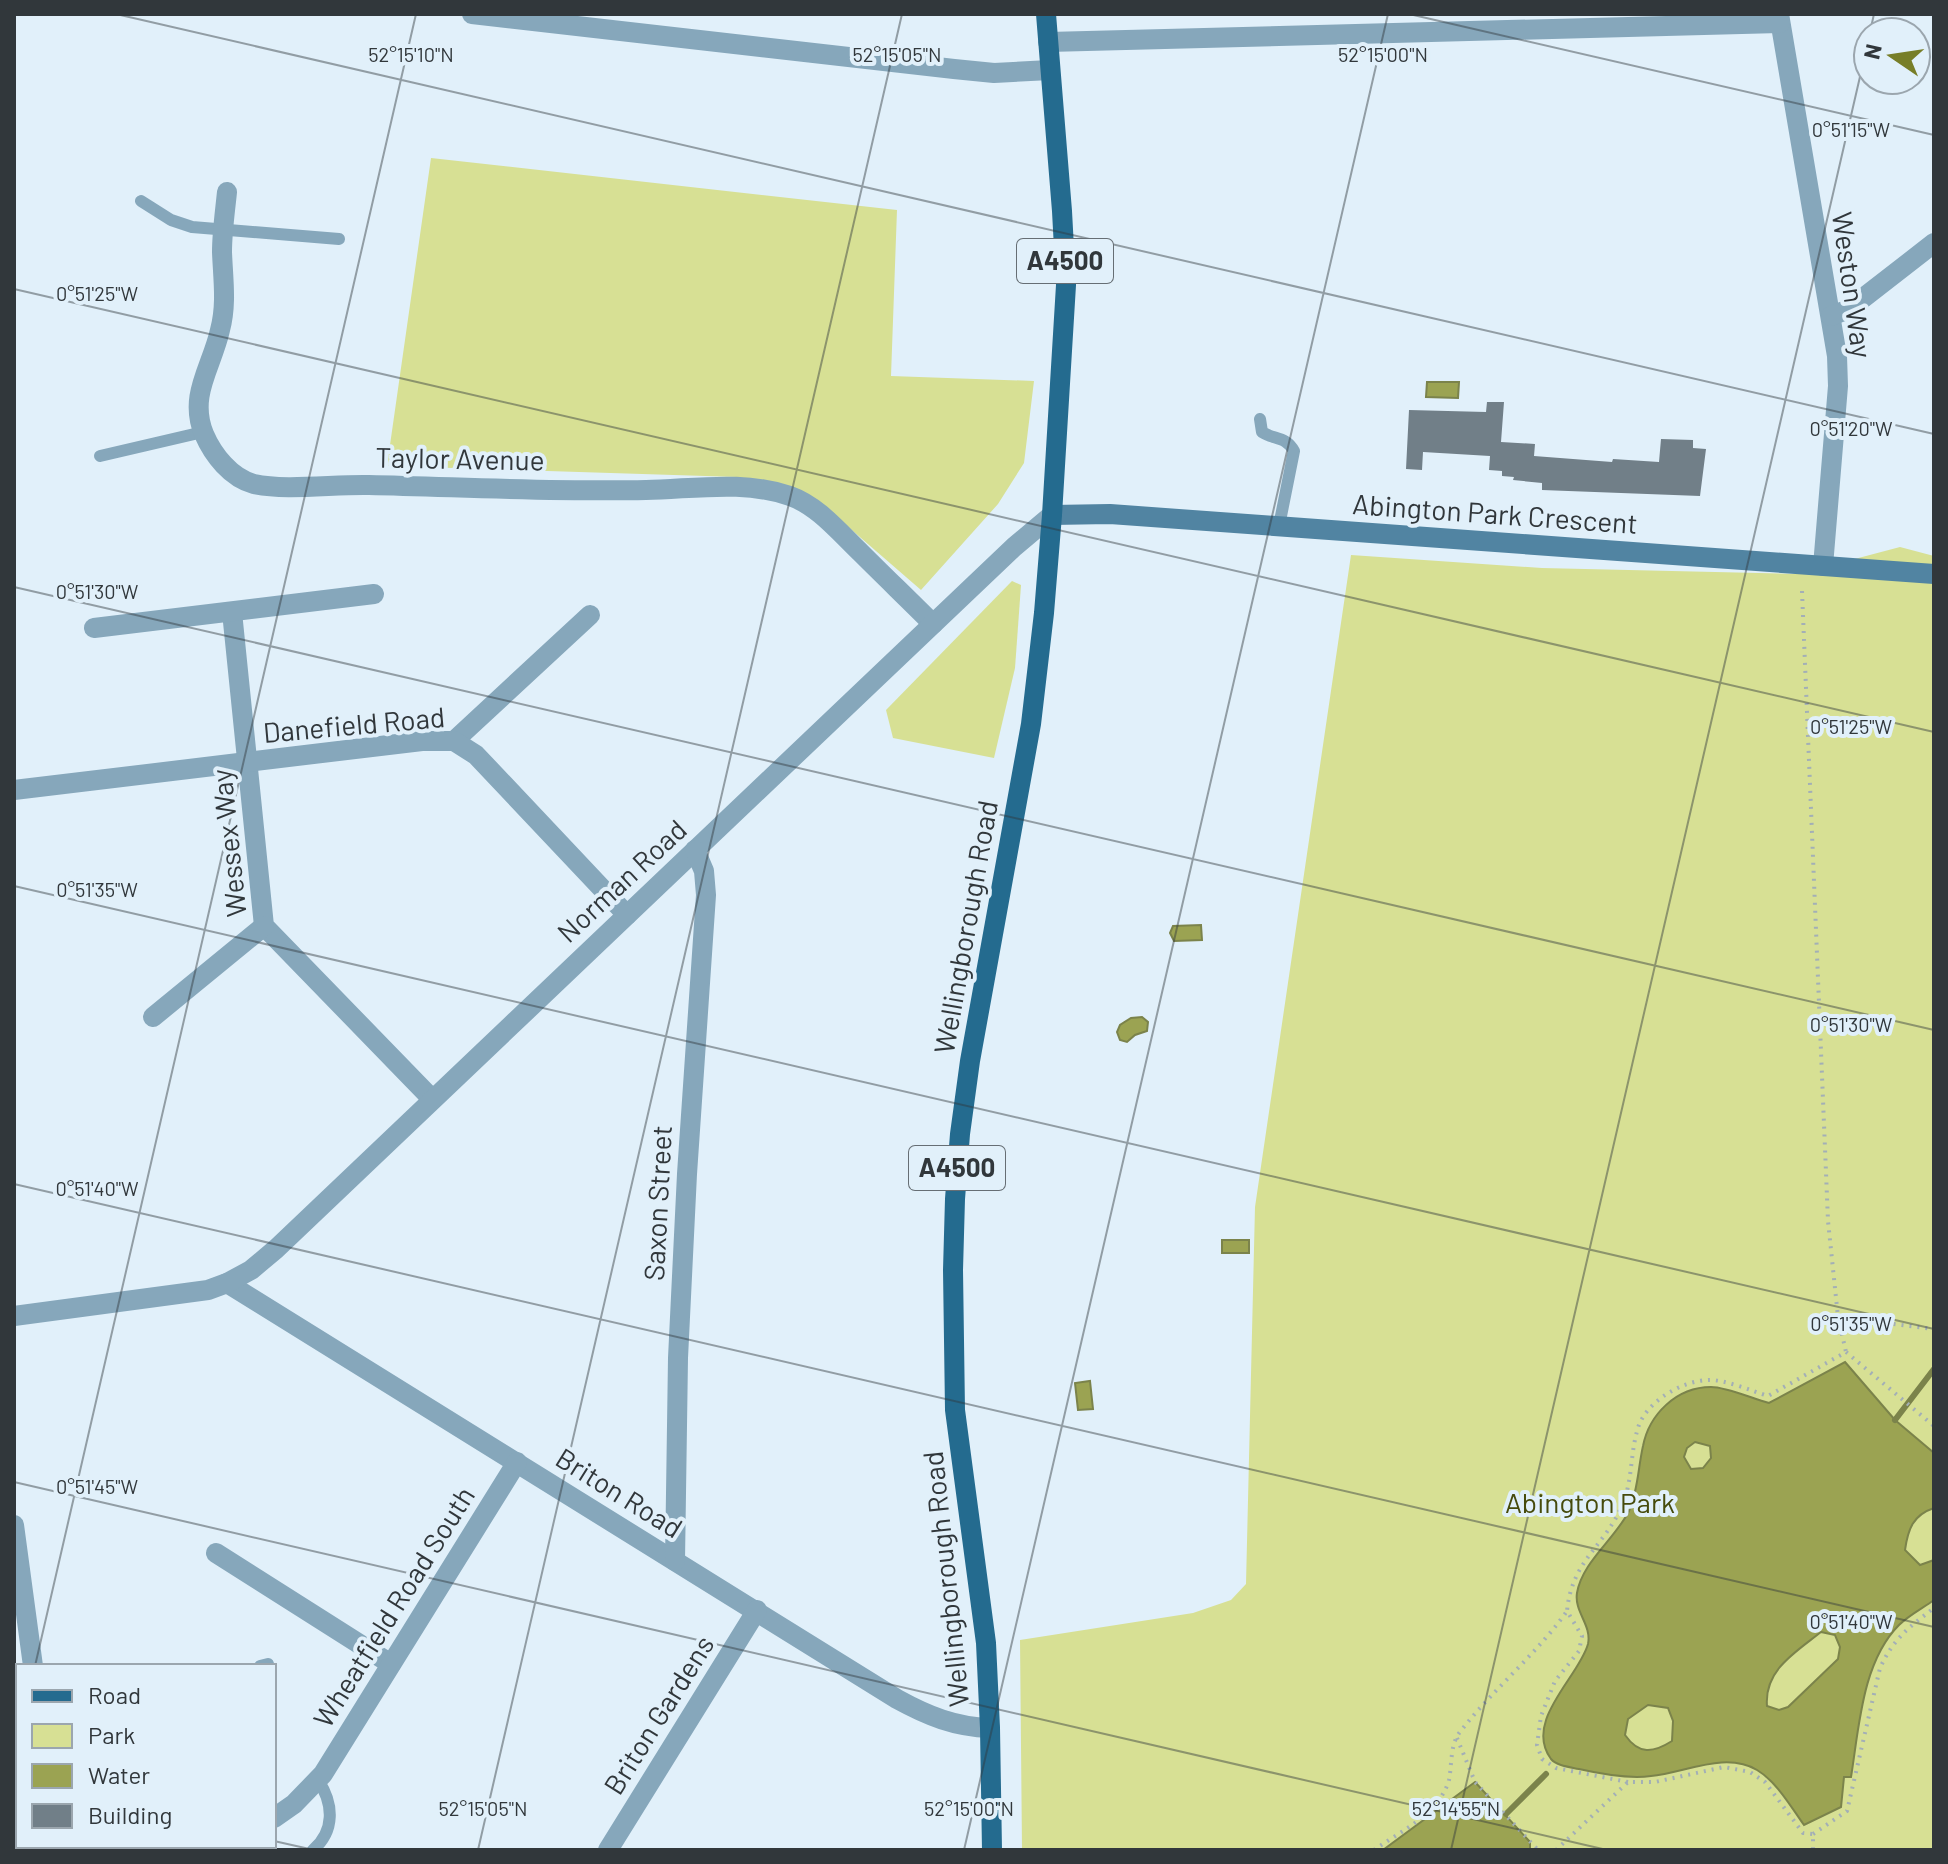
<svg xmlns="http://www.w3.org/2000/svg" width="1948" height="1864" font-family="Barlow,sans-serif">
<rect width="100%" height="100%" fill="#e1f0fa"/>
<g fill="#d7e094">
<path d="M431,158L897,210L891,376L1034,381L1024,463L998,504L921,590L831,512L737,477L387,466Z"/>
<path d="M1900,547L1934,556V1850H1022L1020,1640L1193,1613L1231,1600L1246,1584L1255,1207L1351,555L1542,568L1798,574Z"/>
<path d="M1012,581L1021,585L1015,668L994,758L893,738L886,710Z"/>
</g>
<g fill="#9ba352" stroke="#7b834b" stroke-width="2" fill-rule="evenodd">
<path d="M1427,382H1459L1458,398L1426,397Z"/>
<path d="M1201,925L1202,940L1174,941L1170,933L1173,926Z"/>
<path d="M1142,1017L1148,1022L1147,1031L1135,1035L1127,1042L1120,1040L1117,1032L1120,1025L1131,1018Z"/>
<rect x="1222" y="1240" width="27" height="13"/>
<path d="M1845,1362L1895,1420L1934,1453V1508C1913,1515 1908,1529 1905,1550L1920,1565L1934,1560V1600C1923,1608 1909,1615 1899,1625C1862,1662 1859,1728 1851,1777H1844L1841,1807L1804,1825C1791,1807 1777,1782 1757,1770C1725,1751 1685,1773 1651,1776C1629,1779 1601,1774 1579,1769C1570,1767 1557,1766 1551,1759C1523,1721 1579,1677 1588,1644C1592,1625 1574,1612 1577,1593C1582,1562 1615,1539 1629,1511C1638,1491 1638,1468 1643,1446C1649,1415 1676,1387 1711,1387C1727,1387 1753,1399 1769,1403ZM1695,1442L1710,1446L1711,1458L1703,1468L1691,1469L1684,1457L1687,1448ZM1821,1632L1835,1635L1840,1647L1838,1659L1788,1707L1779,1710L1767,1706C1764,1670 1796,1652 1821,1632ZM1648,1705L1668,1708L1673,1721L1672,1741C1653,1753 1639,1755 1625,1735L1628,1719Z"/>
<path d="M1090,1381L1093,1409L1078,1410L1075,1383Z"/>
<path d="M1475,1782L1530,1842V1850H1383Z"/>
</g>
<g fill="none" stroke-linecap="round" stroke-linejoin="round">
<g stroke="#7b834b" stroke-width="6">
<path d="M1895,1420L1934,1369"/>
<path d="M1506,1814L1546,1774"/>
</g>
</g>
<path fill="#717f88" d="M1487,402H1504L1501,442L1535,444L1534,456L1612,462L1613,459L1659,462L1661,439L1693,440V448L1706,449L1700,496L1542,490V483L1513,480L1514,477L1502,476V471L1489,470L1490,456L1423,452L1422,470L1406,469L1409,410L1486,412Z"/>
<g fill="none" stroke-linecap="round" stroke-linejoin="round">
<g stroke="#a3afb6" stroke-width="4" stroke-dasharray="2 6" stroke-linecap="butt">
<path d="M1802,591L1828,1221L1838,1317L1846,1352"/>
<path d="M1838,1317L1934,1329"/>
<path d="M1457,1738L1475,1782L1538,1850"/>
<path d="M1628,1782L1556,1768L1542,1759L1537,1745L1541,1716L1555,1681L1579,1651L1582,1636L1567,1611C1572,1559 1606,1546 1623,1503C1633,1479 1630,1450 1639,1425C1649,1400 1682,1381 1708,1380C1724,1379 1752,1391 1768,1396L1846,1352L1934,1426"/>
<path d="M1813,1834L1847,1811L1880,1668C1894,1638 1908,1628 1934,1608"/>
<path d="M1374,1850C1401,1831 1439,1814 1449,1780C1452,1765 1450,1744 1460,1732C1493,1689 1536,1655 1567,1611"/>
<path d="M1556,1850L1628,1782H1655L1724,1767L1750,1772L1765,1782L1803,1833L1813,1834V1850"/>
</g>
<g stroke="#86a7bb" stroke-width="12">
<path d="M141,201L171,220L192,227L339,239"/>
<path d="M1260,419L1262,432C1274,440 1286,436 1294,451L1279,526"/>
<path d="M100,456L203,432"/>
<path d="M260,1666L268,1664"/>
<path d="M218,1846L219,1850"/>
<path d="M313,1850C335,1831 334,1804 318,1780"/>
</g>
<g stroke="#86a7bb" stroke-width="20">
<path d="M472,14L954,69L994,73L1050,70"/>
<path d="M1779,14L1837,356L1838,386L1823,566"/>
<path d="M1048,42L1780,23"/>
<path d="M227,192C225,212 222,232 222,252C223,279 227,304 220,330C212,367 188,395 204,434C213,455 231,478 254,484C285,491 335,484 369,485C461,487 554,492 646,490C695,489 743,480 790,496C818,506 839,532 860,552C884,576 909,600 933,624"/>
<path d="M1831,316L1849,309L1934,243"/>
<path d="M232,612L264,926L432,1099"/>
<path d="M94,628L374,594"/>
<path d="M454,741L590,615"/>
<path d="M14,790L422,741H454L476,755L627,915"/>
<path d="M153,1017L264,926"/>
<path d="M227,1283L897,1699C928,1716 955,1727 990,1728"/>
<path d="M14,1316L208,1290L227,1283L251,1270L276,1249L1014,547L1052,515"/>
<path d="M14,1525L33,1666"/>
<path d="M216,1553L391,1664"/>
<path d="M675,1561L678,1358L687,1174L706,895L704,871L695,850"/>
<path d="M274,1818L294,1804L323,1774L517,1462"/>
<path d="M56,1846L57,1850"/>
<path d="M147,1850L176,1846"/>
<path d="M608,1850L757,1610"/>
</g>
<path stroke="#5184a2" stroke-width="20" d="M1052,515L1110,514L1934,574"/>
<path stroke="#246b8f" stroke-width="20" d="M992,1850L990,1728L986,1643L955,1410L953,1270L955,1199L960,1134L970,1061L1031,724L1044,613L1052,515L1066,285L1062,211L1046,14"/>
</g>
<path fill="none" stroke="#31373b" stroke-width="2" stroke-opacity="0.45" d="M116,14L1934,434M1409,14L1934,135M1870,32L1874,14M14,289L1934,732M14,587L1934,1030M14,886L1934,1329M14,1184L1934,1627M14,1482L1607,1850M35,1666L416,14M14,1755L18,1738M14,1781L18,1782M274,1841L314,1850M478,1850L902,14M964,1850L1388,14M1451,1850L1868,42"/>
<g text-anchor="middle" stroke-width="8" stroke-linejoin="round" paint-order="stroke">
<g fill="#e1f0fa" stroke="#666e74" stroke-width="2">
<rect x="1017" y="239" width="96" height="44" rx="6"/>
<rect x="909" y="1146" width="96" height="44" rx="6"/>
</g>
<g font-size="26" font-weight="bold" fill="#31373b">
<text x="1065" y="270">A4500</text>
<text x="957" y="1177">A4500</text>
</g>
<g font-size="28" fill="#31373b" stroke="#e1f0fa">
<text transform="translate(1852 285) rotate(82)" y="10">Weston Way</text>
<text transform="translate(460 459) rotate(1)" y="10">Taylor Avenue</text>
<text transform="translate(1495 514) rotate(4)" y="10">Abington Park Crescent</text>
<text transform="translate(354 725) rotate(-5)" y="10">Danefield Road</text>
<text transform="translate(229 843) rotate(-96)" y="10">Wessex Way</text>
<text transform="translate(622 881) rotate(-43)" y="10">Norman Road</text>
<text transform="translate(966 927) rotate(-80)" y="10">Wellingborough Road</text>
<text transform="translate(658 1203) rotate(-87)" y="10">Saxon Street</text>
<text transform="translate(619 1493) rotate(32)" y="10">Briton Road</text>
<text transform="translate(946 1579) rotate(-96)" y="10">Wellingborough Road</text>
<text transform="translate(394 1607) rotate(-58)" y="10">Wheatfield Road South</text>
<text transform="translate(659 1715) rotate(-58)" y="10">Briton Gardens</text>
</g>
<g font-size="28" fill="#464b0c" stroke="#e1f0fa">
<text x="1590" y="1513">Abington Park</text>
</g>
</g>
<g font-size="20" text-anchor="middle" fill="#31373b" stroke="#e1f0fa" stroke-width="8" stroke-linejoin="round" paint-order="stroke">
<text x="411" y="62">52°15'10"N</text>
<text x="897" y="62">52°15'05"N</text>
<text x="1383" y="62">52°15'00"N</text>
<text x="1851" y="137">0°51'15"W</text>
<text x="97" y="301">0°51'25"W</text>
<text x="1851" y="436">0°51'20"W</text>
<text x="97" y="599">0°51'30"W</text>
<text x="1851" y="734">0°51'25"W</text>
<text x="97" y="897">0°51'35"W</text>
<text x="1851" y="1032">0°51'30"W</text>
<text x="97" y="1196">0°51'40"W</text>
<text x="1851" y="1331">0°51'35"W</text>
<text x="97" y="1494">0°51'45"W</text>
<text x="1851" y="1629">0°51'40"W</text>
<text x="483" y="1816">52°15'05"N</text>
<text x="969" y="1816">52°15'00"N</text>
<text x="1456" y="1816">52°14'55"N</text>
</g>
<rect width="1948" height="1864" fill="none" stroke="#31373b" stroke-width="32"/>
<rect x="16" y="1664" width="260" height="184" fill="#e1f0fa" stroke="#9ba6ae" stroke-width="2"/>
<rect x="32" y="1690" width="40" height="12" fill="#246b8f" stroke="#9ba6ae" stroke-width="2"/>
<text x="88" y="1704" font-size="24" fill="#31373b">Road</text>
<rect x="32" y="1724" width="40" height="24" fill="#d7e094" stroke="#9ba6ae" stroke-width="2"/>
<text x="88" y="1744" font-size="24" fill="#31373b">Park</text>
<rect x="32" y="1764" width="40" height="24" fill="#9ba352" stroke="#9ba6ae" stroke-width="2"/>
<text x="88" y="1784" font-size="24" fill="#31373b">Water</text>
<rect x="32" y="1804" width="40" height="24" fill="#717f88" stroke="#9ba6ae" stroke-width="2"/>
<text x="88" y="1824" font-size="24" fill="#31373b">Building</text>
<g transform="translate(1892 56) rotate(283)"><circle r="38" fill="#e1f0fa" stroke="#9ba6ae" stroke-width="2"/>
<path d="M0-6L14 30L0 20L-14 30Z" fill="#777e28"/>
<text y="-12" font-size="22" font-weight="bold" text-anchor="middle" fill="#31373b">N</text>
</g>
</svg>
